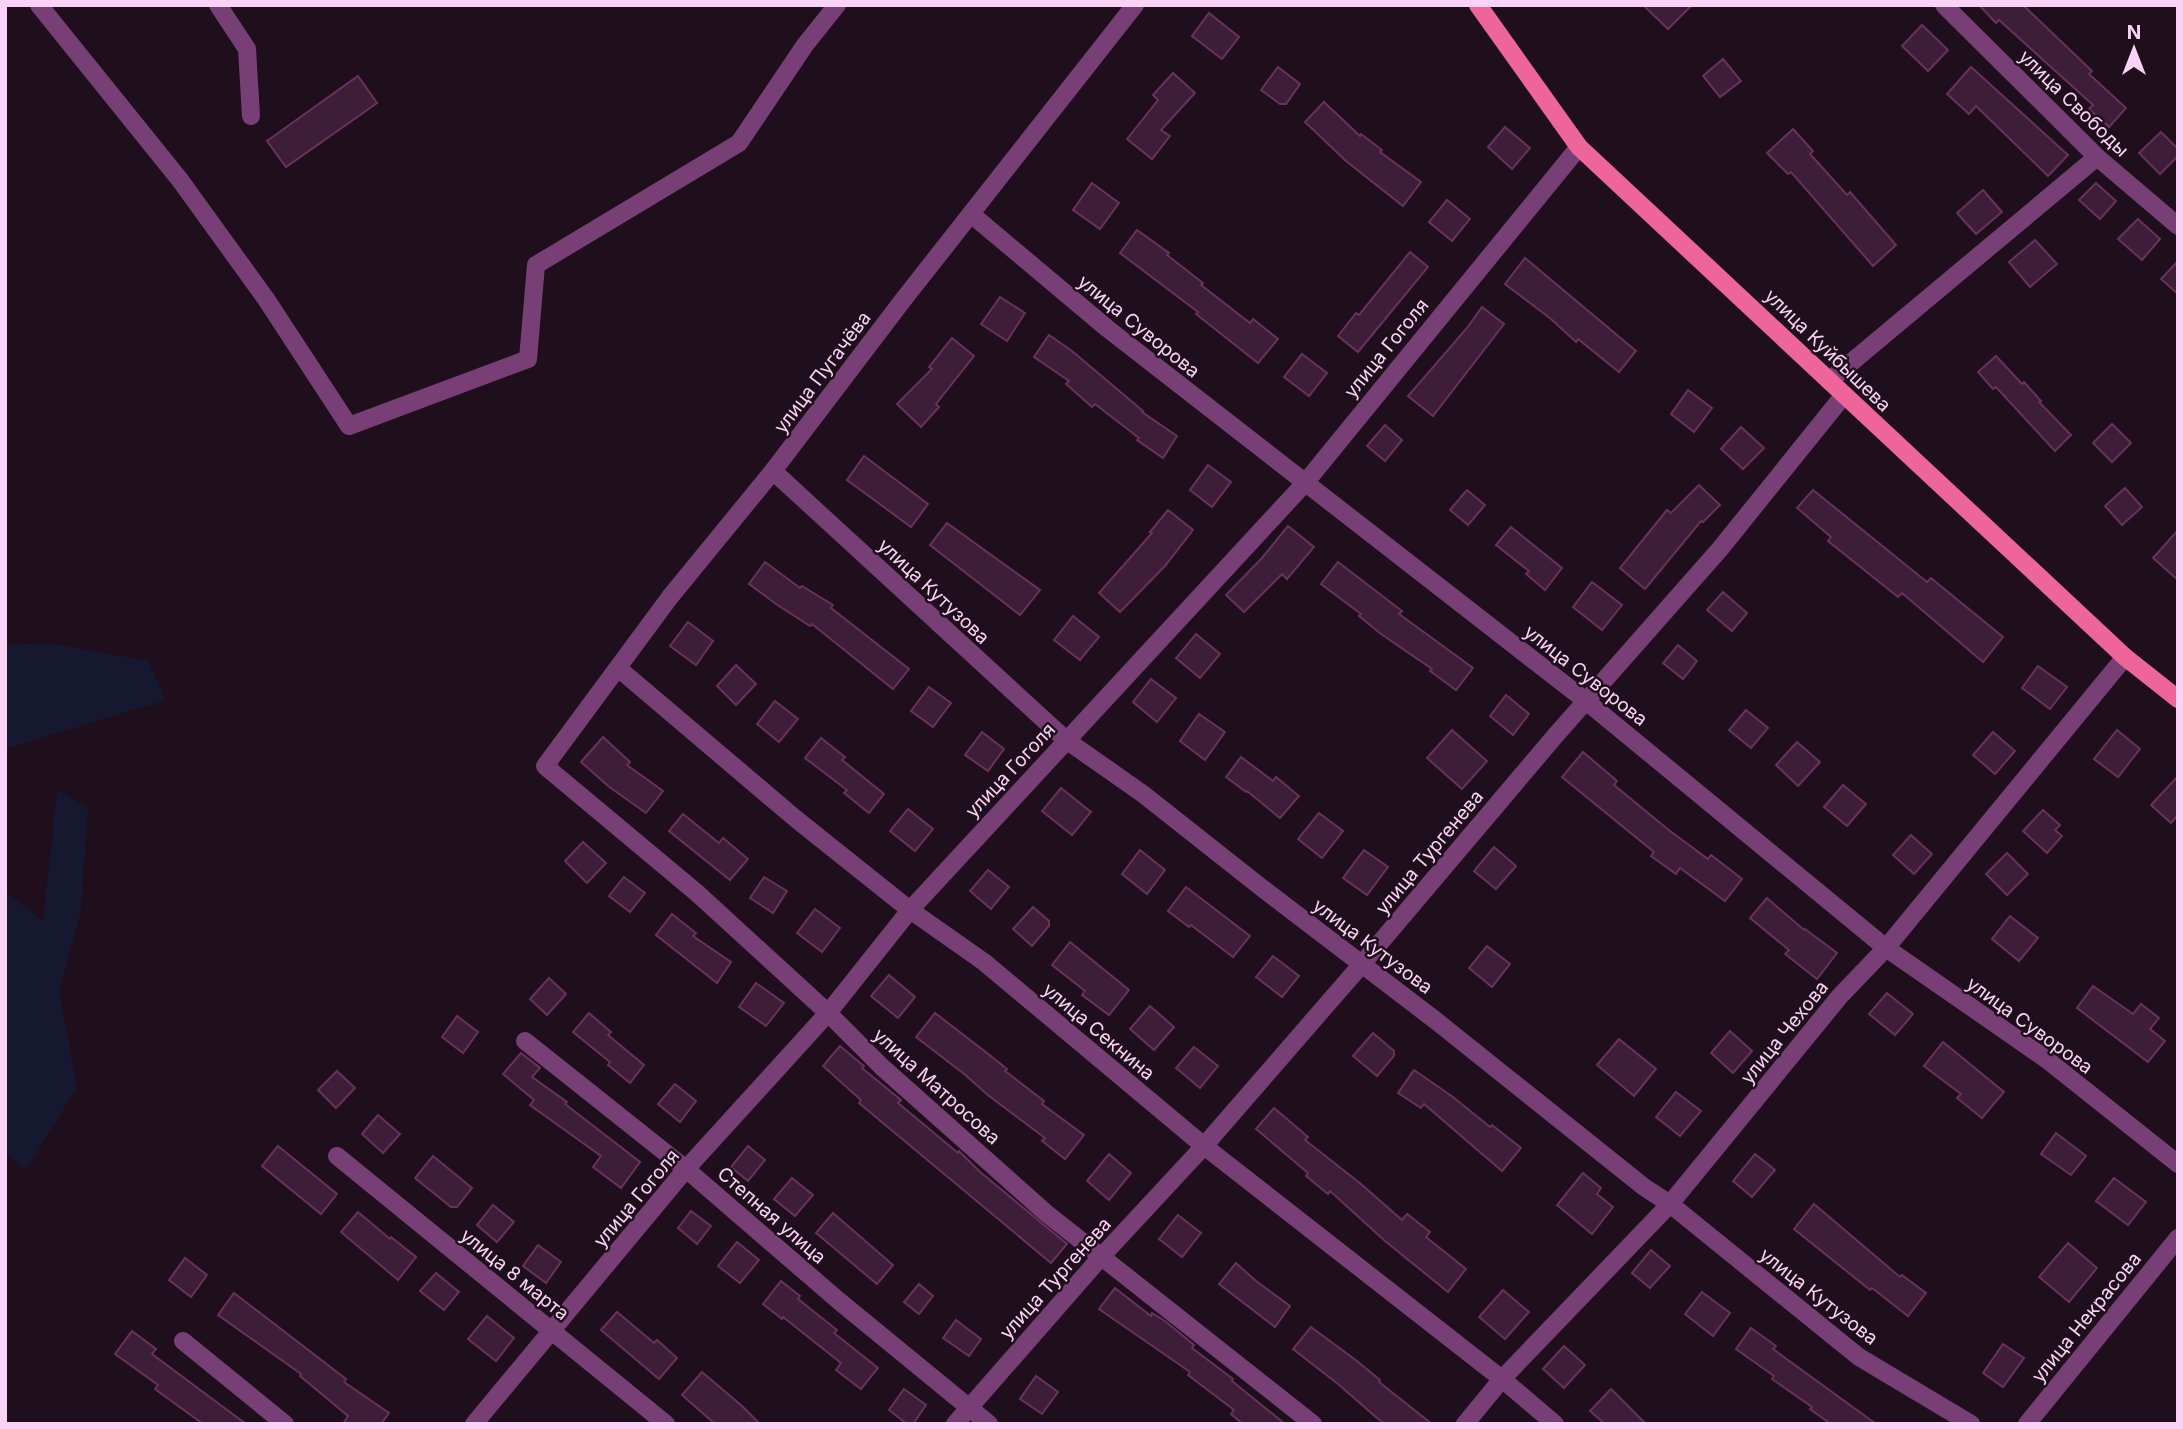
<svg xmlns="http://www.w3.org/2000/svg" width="2183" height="1429" font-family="Inter,sans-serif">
<rect width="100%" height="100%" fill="#1f0f1c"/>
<g fill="#16182f">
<path d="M48,643L148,661L166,700L5,749V645Z"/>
<path d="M57,790L88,808L81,911L59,991L77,1087L26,1170L5,1153V891L43,921Z"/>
</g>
<g fill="#3d1d37" stroke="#67325d" stroke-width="2">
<path d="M1643,5H1692L1668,29Z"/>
<path d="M1979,5H2023L2092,71L2089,74L2126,108L2109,127L2089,109L2093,105L1999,20L1996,23Z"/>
<path d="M1209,13L1239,37L1222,59L1192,36Z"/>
<path d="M1922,25L1948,50L1928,71L1902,46Z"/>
<path d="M1723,59L1741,81L1720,97L1703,76Z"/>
<path d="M1278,67L1300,84L1286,104H1280L1261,90Z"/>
<path d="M1971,67L2068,155L2048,176L1976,106L1969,114L1947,94Z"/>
<path d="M1173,73L1195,93L1161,130L1170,136L1152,159L1127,139L1158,100L1153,95Z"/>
<path d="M358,76L377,103L286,167L267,141Z"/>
<path d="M1324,102L1360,136L1361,134L1382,150L1380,152L1421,182L1403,206L1346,161L1305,122Z"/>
<path d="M1505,127L1530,148L1512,169L1488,147Z"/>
<path d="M1793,129L1813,151L1810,154L1847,195L1850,192L1896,245L1873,266L1791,172L1788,174L1767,153Z"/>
<path d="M2161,132L2178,149V156L2160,174L2139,153Z"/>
<path d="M1092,183L1119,203L1100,229L1073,210Z"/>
<path d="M2096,183L2116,201L2100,219L2079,200Z"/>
<path d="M1983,190L2002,212L1976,234L1957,213Z"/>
<path d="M1447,200L1470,219L1452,241L1429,222Z"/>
<path d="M2138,219L2160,239L2142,260L2118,239Z"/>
<path d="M1137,230L1169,253L1167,255L1203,283L1201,285L1250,323L1253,319L1278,339L1258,363L1196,314L1198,312L1120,253Z"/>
<path d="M2035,240L2057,264L2030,287L2009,262Z"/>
<path d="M1410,252L1428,267L1358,352L1338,336L1356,313L1359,315Z"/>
<path d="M1525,258L1636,351L1619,372L1578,339L1576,342L1551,319L1505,284Z"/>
<path d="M2178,261V294L2161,279Z"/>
<path d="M1000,297L1025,313L1007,341L981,324Z"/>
<path d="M1482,307L1504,324L1433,416L1408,396L1467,328Z"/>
<path d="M1049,335L1072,351L1143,411L1142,412L1177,436L1163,458L1137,440L1139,438L1095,404L1092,407L1066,384L1069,381L1034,357Z"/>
<path d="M952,338L974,356L936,404L939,407L921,427L897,404L932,369L929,367Z"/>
<path d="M1302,354L1327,373L1309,396L1284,377Z"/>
<path d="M1996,356L2022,384L2024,382L2041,401L2039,402L2071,435L2055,451L1996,387L1993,389L1978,372Z"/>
<path d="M1688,390L1712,408L1694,432L1671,414Z"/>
<path d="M2112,424L2131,443L2112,462L2093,443Z"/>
<path d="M1385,425L1402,440L1385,461L1367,446Z"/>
<path d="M1741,427L1764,448L1743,469L1721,449Z"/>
<path d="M864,456L928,504L911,527L847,480Z"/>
<path d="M1208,465L1231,482L1212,507L1190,490Z"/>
<path d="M1699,485L1720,505L1703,522L1701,521L1645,589L1620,568L1667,510L1671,513Z"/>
<path d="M2125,488L2142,507L2122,525L2105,506Z"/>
<path d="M1467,490L1485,505L1468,525L1450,510Z"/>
<path d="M1813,490L1927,582L1931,578L2003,637L1983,662L1902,593L1898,597L1828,541L1831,537L1797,508Z"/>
<path d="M1168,510L1193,530L1165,566L1120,612L1099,593L1152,533L1150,532Z"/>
<path d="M947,523L1040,590L1020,615L930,545Z"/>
<path d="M1288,526L1314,547L1287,579L1282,574L1244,612L1226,595L1262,558Z"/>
<path d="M1511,527L1562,568L1545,590L1526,574L1529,571L1496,545Z"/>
<path d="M2178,530V580L2153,558Z"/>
<path d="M765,562L800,588L802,586L833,605L831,608L909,669L893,689L812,624L810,626L776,604L749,584Z"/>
<path d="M1338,562L1402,611L1399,614L1473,668L1456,690L1430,671L1432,669L1381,634L1359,616L1361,614L1321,584Z"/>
<path d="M1592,582L1622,605L1602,630L1573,607Z"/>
<path d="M1723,592L1747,613L1732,631L1707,610Z"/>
<path d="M1073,616L1099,637L1080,660L1054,640Z"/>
<path d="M688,622L713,641L696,665L670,646Z"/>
<path d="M1196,634L1220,654L1200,678L1176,658Z"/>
<path d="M1678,645L1697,661L1683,679L1663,663Z"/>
<path d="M736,665L756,684L736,705L717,686Z"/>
<path d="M2038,666L2067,687L2050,709L2022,688Z"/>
<path d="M1151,679L1176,698L1157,722L1133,702Z"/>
<path d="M929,687L951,703L933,727L911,711Z"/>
<path d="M1506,695L1529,714L1513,735L1490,716Z"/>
<path d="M775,701L798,719L779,742L757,724Z"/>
<path d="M1746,710L1768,728L1751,748L1729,730Z"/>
<path d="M1199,714L1225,732L1205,760L1180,741Z"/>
<path d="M1452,730L1487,761L1462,789L1427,758Z"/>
<path d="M2117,730L2140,749L2118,777L2094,759Z"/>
<path d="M982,732L1004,749L988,771L965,755Z"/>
<path d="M1993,732L2015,751L1995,774L1973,755Z"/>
<path d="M603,737L630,762L627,765L663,791L646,813L608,786L581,762Z"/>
<path d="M821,738L845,757L842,760L884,794L869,813L844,793L847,790L805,758Z"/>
<path d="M1797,742L1820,762L1798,786L1776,765Z"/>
<path d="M1583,752L1617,781L1614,785L1670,831L1708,859L1711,855L1742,879L1725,901L1680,868L1676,874L1651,856L1654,852L1562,777Z"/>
<path d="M1241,757L1273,781L1276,777L1299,796L1280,818L1247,791L1246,792L1226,777Z"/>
<path d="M2178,776V815L2171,823L2151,805Z"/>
<path d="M1843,785L1866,804L1847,826L1824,807Z"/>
<path d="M1061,788L1091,812L1072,835L1042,811Z"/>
<path d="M908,809L933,829L915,851L890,831Z"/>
<path d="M2043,810L2060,825L2055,830L2062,836L2047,853L2023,831Z"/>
<path d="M1319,813L1343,831L1322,858L1298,839Z"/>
<path d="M683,814L719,843L723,838L748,859L730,880L669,831Z"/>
<path d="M1911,835L1932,854L1914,874L1893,855Z"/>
<path d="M583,842L606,863L587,883L565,861Z"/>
<path d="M1494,847L1516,866L1496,889L1474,871Z"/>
<path d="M1140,850L1165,870L1147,894L1122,874Z"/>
<path d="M1364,850L1388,867L1367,895L1343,878Z"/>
<path d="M2007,853L2028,874L2007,895L1986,874Z"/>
<path d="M988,870L1009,887L991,909L970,891Z"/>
<path d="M624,877L645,893L630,912L609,896Z"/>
<path d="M764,877L787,891L773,913L750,898Z"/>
<path d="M1186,887L1250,936L1233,957L1191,925L1189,927L1168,911Z"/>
<path d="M1767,898L1804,930L1805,929L1837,953L1817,979L1785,954L1789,950L1750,918Z"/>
<path d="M1033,907L1049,921V926L1032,946L1013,929Z"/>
<path d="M815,909L840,928L822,952L797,933Z"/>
<path d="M672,914L696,933L693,936L731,962L717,983L656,935Z"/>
<path d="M2010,916L2038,938L2019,961L1992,939Z"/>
<path d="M1070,942L1129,990L1109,1015L1082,995L1085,991L1052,965Z"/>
<path d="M1487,946L1510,964L1492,987L1469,968Z"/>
<path d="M1273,956L1299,976L1282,997L1256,977Z"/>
<path d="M889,975L915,997L898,1018L871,996Z"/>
<path d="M549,978L566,994L547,1015L530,999Z"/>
<path d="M756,983L784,1003L766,1026L739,1007Z"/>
<path d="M2093,986L2133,1014L2141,1004L2159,1018L2150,1029L2165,1041L2148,1062L2077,1008Z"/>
<path d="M1887,993L1913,1014L1895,1035L1869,1014Z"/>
<path d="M1150,1006L1174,1027L1154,1050L1130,1029Z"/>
<path d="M589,1013L611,1032L608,1035L644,1065L630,1083L608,1065L610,1062L573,1032Z"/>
<path d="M935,1013L987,1053L1007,1069L1005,1071L1044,1101L1042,1104L1084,1135L1065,1159L1042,1141L1045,1138L989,1096L963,1073L916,1037Z"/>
<path d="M457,1016L478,1032L463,1053L442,1037Z"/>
<path d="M1730,1031L1752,1051L1733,1073L1711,1053Z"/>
<path d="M1373,1033L1394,1051V1056L1377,1076L1353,1056Z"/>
<path d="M1619,1039L1656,1069L1634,1096L1597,1065Z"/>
<path d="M1943,1042L2004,1092L1982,1118L1957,1098L1961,1094L1924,1066Z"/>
<path d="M840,1046L864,1066L862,1068L901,1100L898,1103L958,1153L959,1151L979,1171L1067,1244L1051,1263L859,1103L861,1100L823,1066Z"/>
<path d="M1194,1047L1218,1066L1200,1088L1176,1068Z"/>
<path d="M521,1053L540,1068L532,1077L567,1102L565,1104L640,1162L621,1188L593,1167L601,1156L530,1105L534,1100L503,1074Z"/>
<path d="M1414,1070L1453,1097L1490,1127L1492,1125L1521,1148L1502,1171L1424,1104L1421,1108L1398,1093Z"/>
<path d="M337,1071L355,1088L336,1108L318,1090Z"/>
<path d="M675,1084L696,1101L680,1122L658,1104Z"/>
<path d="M1676,1092L1701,1111L1680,1136L1656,1117Z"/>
<path d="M1274,1108L1308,1137L1305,1140L1361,1184L1402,1220L1407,1214L1430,1232L1426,1237L1466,1269L1448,1292L1385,1241L1330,1191L1328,1194L1306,1176L1308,1173L1256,1129Z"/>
<path d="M378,1115L400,1134L383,1153L362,1134Z"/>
<path d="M2056,1133L2086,1156L2071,1175L2041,1154Z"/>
<path d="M278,1146L337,1194L321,1214L262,1166Z"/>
<path d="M748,1146L765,1160L748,1181L731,1167Z"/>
<path d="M1109,1154L1131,1173L1109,1200L1087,1181Z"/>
<path d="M1755,1154L1775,1170L1752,1197L1733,1181Z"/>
<path d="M433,1156L472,1188L457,1207H451L415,1178Z"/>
<path d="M1583,1173L1601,1188L1597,1194L1613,1207L1592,1234L1557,1205Z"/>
<path d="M792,1178L813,1195L795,1216L774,1199Z"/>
<path d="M2114,1178L2146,1202L2128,1225L2096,1201Z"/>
<path d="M1814,1204L1900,1277L1902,1275L1926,1293L1908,1316L1872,1288L1870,1290L1794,1229Z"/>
<path d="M493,1205L514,1222L497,1242L477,1225Z"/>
<path d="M691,1211L711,1226L697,1244L678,1228Z"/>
<path d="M358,1212L390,1239L391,1237L416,1257L398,1280L341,1232Z"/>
<path d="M833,1213L893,1265L877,1284L816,1233Z"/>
<path d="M1178,1215L1201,1233L1182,1257L1159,1239Z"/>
<path d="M737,1242L759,1260L740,1283L718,1266Z"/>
<path d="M2068,1243L2097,1268L2069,1302L2039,1277Z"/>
<path d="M538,1245L561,1262L546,1283L523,1266Z"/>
<path d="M1651,1250L1670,1266L1650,1288L1632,1273Z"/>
<path d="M185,1258L207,1275L191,1297L169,1280Z"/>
<path d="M1236,1263L1256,1281L1290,1306L1275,1327L1219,1284Z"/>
<path d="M436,1273L459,1292L444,1310L420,1291Z"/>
<path d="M781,1281L800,1296L798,1299L837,1330L834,1333L878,1368L861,1389L836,1370L841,1363L783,1317L782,1319L763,1304Z"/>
<path d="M919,1284L933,1296L919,1314L904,1302Z"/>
<path d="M1115,1288L1151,1316L1152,1313L1165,1321L1194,1345L1192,1348L1233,1379L1232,1381L1285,1424H1243L1231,1414L1234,1410L1188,1375L1190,1372L1099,1309Z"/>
<path d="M1503,1290L1529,1312L1505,1339L1479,1317Z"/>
<path d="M1702,1292L1730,1313L1713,1336L1685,1314Z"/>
<path d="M234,1293L346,1379L344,1382L389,1413L381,1424H343L348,1416L300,1376L301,1374L218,1315Z"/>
<path d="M617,1312L654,1343L657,1340L677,1358L659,1379L601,1330Z"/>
<path d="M487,1316L514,1338L496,1361L468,1339Z"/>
<path d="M956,1320L981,1339L969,1356L943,1338Z"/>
<path d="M1311,1327L1357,1361L1380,1380L1379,1382L1432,1424H1385L1377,1418L1338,1384L1293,1349Z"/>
<path d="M1751,1328L1776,1346L1773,1349L1876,1424H1831L1810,1409L1812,1407L1772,1379L1774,1376L1736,1349Z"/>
<path d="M132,1331L156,1349L152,1354L246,1424H203L155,1389L158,1385L115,1354Z"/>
<path d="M2003,1344L2024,1358L2003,1387L1983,1373Z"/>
<path d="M1564,1346L1585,1365L1564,1388L1543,1369Z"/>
<path d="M702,1372L742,1406L760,1424H715L682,1395Z"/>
<path d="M1036,1376L1058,1392L1042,1414L1020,1399Z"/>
<path d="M904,1389L926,1405L913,1424H907L889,1410Z"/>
<path d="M1611,1389L1646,1424H1605L1590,1411Z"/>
</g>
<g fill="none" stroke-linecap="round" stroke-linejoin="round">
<g stroke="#783f76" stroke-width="18">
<path d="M39,5L180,180L266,299L349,426L528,359L536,265L739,143L805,45L837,5"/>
<path d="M218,5L247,49L251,116"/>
<path d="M1135,5L903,300L773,471L670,597L545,766L697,893L828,1013L882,1067L1046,1213L1313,1424"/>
<path d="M1944,5L2097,157L2178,226"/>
<path d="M971,214L1108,329L1586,701L1886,948L2046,1059L2178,1164"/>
<path d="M1829,381L2097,157"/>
<path d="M773,471L1066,740L1143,794L1262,888L1435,1020L1644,1187L1670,1204L1859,1357L1971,1424"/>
<path d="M618,668L796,819L910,910L984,962L1204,1146L1502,1379L1555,1424"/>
<path d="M525,1041L686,1169L839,1301L989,1424"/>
<path d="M337,1156L666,1424"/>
<path d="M183,1341L285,1424"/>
<path d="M474,1424L686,1169L828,1013L910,910L1305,483L1579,147"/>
<path d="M955,1424L1101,1257L1204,1146L1362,964L1555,736L1720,549L1844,395"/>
<path d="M1465,1424L1502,1379L1670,1204L1840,996L1886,948L2125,657"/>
<path d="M2027,1424L2178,1238"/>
</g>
<path stroke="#ed6599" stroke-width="18" d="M1478,5L1579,147L2125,657L2178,699"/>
</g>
<g text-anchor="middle" stroke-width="5" stroke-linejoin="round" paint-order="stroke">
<g font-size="19" fill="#fad2f5" stroke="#1f0f1c">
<text transform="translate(2074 103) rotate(44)" y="7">улица Свободы</text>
<text transform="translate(1139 326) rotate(39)" y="7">улица Суворова</text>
<text transform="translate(1386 348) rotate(-51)" y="7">улица Гоголя</text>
<text transform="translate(1828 350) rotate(44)" y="7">улица Куйбышева</text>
<text transform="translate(822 372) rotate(-53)" y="7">улица Пугачёва</text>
<text transform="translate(934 591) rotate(43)" y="7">улица Кутузова</text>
<text transform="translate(1586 675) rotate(38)" y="7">улица Суворова</text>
<text transform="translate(1010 770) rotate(-47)" y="7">улица Гоголя</text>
<text transform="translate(1429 852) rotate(-50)" y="7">улица Тургенева</text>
<text transform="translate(1373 946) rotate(37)" y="7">улица Кутузова</text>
<text transform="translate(2030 1025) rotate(36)" y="7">улица Суворова</text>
<text transform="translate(1099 1031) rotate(40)" y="7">улица Секнина</text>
<text transform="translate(1784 1032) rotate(-51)" y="7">улица Чехова</text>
<text transform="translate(937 1086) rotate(42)" y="7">улица Матросова</text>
<text transform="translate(636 1198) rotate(-50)" y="7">улица Гоголя</text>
<text transform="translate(772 1215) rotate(41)" y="7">Степная улица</text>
<text transform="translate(515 1274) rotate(39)" y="7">улица 8 марта</text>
<text transform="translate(1055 1278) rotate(-48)" y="7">улица Тургенева</text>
<text transform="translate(1819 1296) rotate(38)" y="7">улица Кутузова</text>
<text transform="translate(2086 1317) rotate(-51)" y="7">улица Некрасова</text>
</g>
</g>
<rect width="2183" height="1429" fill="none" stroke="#fad2f5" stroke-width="14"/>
<g transform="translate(2134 49)" stroke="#1f0f1c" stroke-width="5" paint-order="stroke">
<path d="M0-5L12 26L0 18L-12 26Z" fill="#fad2f5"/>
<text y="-10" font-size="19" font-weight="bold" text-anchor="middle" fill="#fad2f5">N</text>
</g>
</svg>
